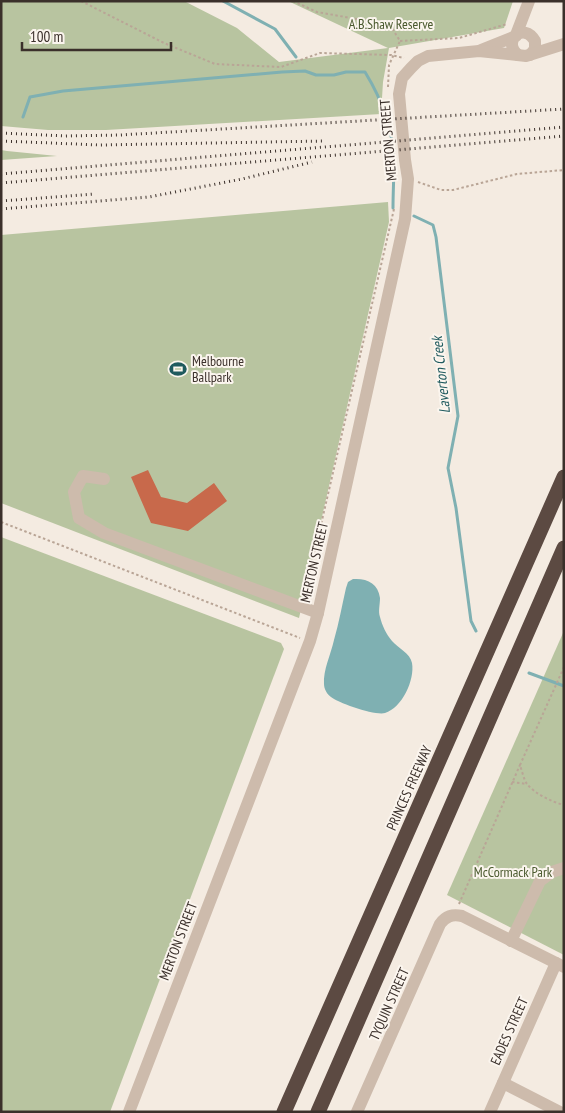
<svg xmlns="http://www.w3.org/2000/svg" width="565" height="1113" font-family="'PT Sans Narrow',sans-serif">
<rect width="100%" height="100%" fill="#f4ebe1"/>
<g fill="#b8c4a0">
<path d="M1,1H184L237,28L279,62L388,48L288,1H513L504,28L389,48L383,82L381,114L106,130H48L1,126Z"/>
<path d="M1,150L7,151L57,156L1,160Z"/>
<path d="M388,202L389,222L299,618L1,503V235Z"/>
<path d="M1,537L281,643L284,649L110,1112H1Z"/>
<path d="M563,633H564V955L447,895Z"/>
</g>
<path fill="#7fb0b2" d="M353,579C367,578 378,583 380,598C380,605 378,611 380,617C382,625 386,634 392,641C398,648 410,653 412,663C415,680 402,708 385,713C376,716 338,703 331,697C327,694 324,689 324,684C323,670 331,654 334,640C339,623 342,605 346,588L348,582Z"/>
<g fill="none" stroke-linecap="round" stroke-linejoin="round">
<g stroke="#7fb0b2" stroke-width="3">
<path d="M223,1L275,29L296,57"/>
<path d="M23,117L30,97L63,91L282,72L305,71L316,75H334L346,72H365C381,98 393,130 394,161C394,177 393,192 393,208"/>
<path d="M414,216L433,225L436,237L458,416L448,468L456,508L471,621L476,631"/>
<path d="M529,673L564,686"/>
</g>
</g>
<path fill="#c8694b" d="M148,470L161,497L187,503L214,483L227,501L188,531L151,523L131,477Z"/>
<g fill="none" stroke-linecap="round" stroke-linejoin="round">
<g stroke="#b9a596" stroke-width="2" stroke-dasharray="2.5 2.5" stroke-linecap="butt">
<path d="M81,1L164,43L215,64L281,67L320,53L391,55L404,58"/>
<path d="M293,1L317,12L390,25L400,41"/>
<path d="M400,41L459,38L507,24"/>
<path d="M388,87L389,65L400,41"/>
<path d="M418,182L441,190H453L517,174L564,170"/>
<path d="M1,522L300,638"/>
<path d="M310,572L394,209"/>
<path d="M564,667L520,765C522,771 524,780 527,784C535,794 552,802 564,805"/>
<path d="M512,782L527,784"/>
<path d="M459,904L520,765"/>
</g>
<g stroke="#cdbbac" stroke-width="12">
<path d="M516,35L529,1"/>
<path d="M481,50L516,36"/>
<path d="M518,55C501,41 524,21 535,41V49L530,55"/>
<path d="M104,479L83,476L74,492L79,518L104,533L318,613"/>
<path d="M511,941L540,881L552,872L564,868"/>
<path d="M503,1083L560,1112"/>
<path d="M129,1112L310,641L318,613L405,219L408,179L405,160L399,94L402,78L411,68L418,61L428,56L479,51L526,56L564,44"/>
<path d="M357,1112L440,924C446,916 452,914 462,916L564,967"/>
<path d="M490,1112L556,963"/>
</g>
<g stroke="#5c4a42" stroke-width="15">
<path d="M284,1112L564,477"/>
<path d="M318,1112L564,548"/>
</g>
<g stroke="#3b302b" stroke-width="3" stroke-dasharray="1 4" stroke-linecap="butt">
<path d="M1,133L65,136L120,135L564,109"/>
<path d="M1,141L100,145L324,141"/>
<path d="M1,174L564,127"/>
<path d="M1,183L564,136"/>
<path d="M1,201L95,194"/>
<path d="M1,209L149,197L242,179L312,162"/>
</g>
</g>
<defs>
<g id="stadium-bare" transform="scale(1.35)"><path d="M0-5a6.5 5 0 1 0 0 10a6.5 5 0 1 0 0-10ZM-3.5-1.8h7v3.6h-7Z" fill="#1f5a5e" stroke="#fbf5ee" stroke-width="2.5" paint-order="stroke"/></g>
</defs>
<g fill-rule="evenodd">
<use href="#stadium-bare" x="178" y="369"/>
</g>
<g text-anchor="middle" stroke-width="4" stroke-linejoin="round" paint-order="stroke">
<g font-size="14" fill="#4a5a2e" stroke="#fbf5ee">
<text x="391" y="29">A.B.Shaw Reserve</text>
<text x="513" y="877">McCormack Park</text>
</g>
<g font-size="14" fill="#3b302b" stroke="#fbf5ee">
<text transform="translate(388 140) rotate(-95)" y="5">MERTON STREET</text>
<text transform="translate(314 562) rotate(-77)" y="5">MERTON STREET</text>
<text transform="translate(409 788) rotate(-66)" y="5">PRINCES FREEWAY</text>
<text transform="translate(178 941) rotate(-69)" y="5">MERTON STREET</text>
<text transform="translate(389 1004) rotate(-66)" y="5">TYQUIN STREET</text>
<text transform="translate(509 1031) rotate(-66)" y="5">EADES STREET</text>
</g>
<g font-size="14" fill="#3b302b" stroke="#fbf5ee" text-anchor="start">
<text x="192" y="366">Melbourne<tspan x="192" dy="16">Ballpark</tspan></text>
</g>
<g font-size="15" font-style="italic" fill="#1f5a5e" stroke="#fbf5ee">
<text transform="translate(441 375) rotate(-96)" y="5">Laverton Creek</text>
</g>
</g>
<rect width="565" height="1113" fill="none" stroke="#3b302b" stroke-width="5"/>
<path d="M22 42v8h149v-8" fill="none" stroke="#3b302b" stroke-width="2.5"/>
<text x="30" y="42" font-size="15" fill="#3b302b" stroke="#fbf5ee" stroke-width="4" paint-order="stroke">100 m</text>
</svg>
